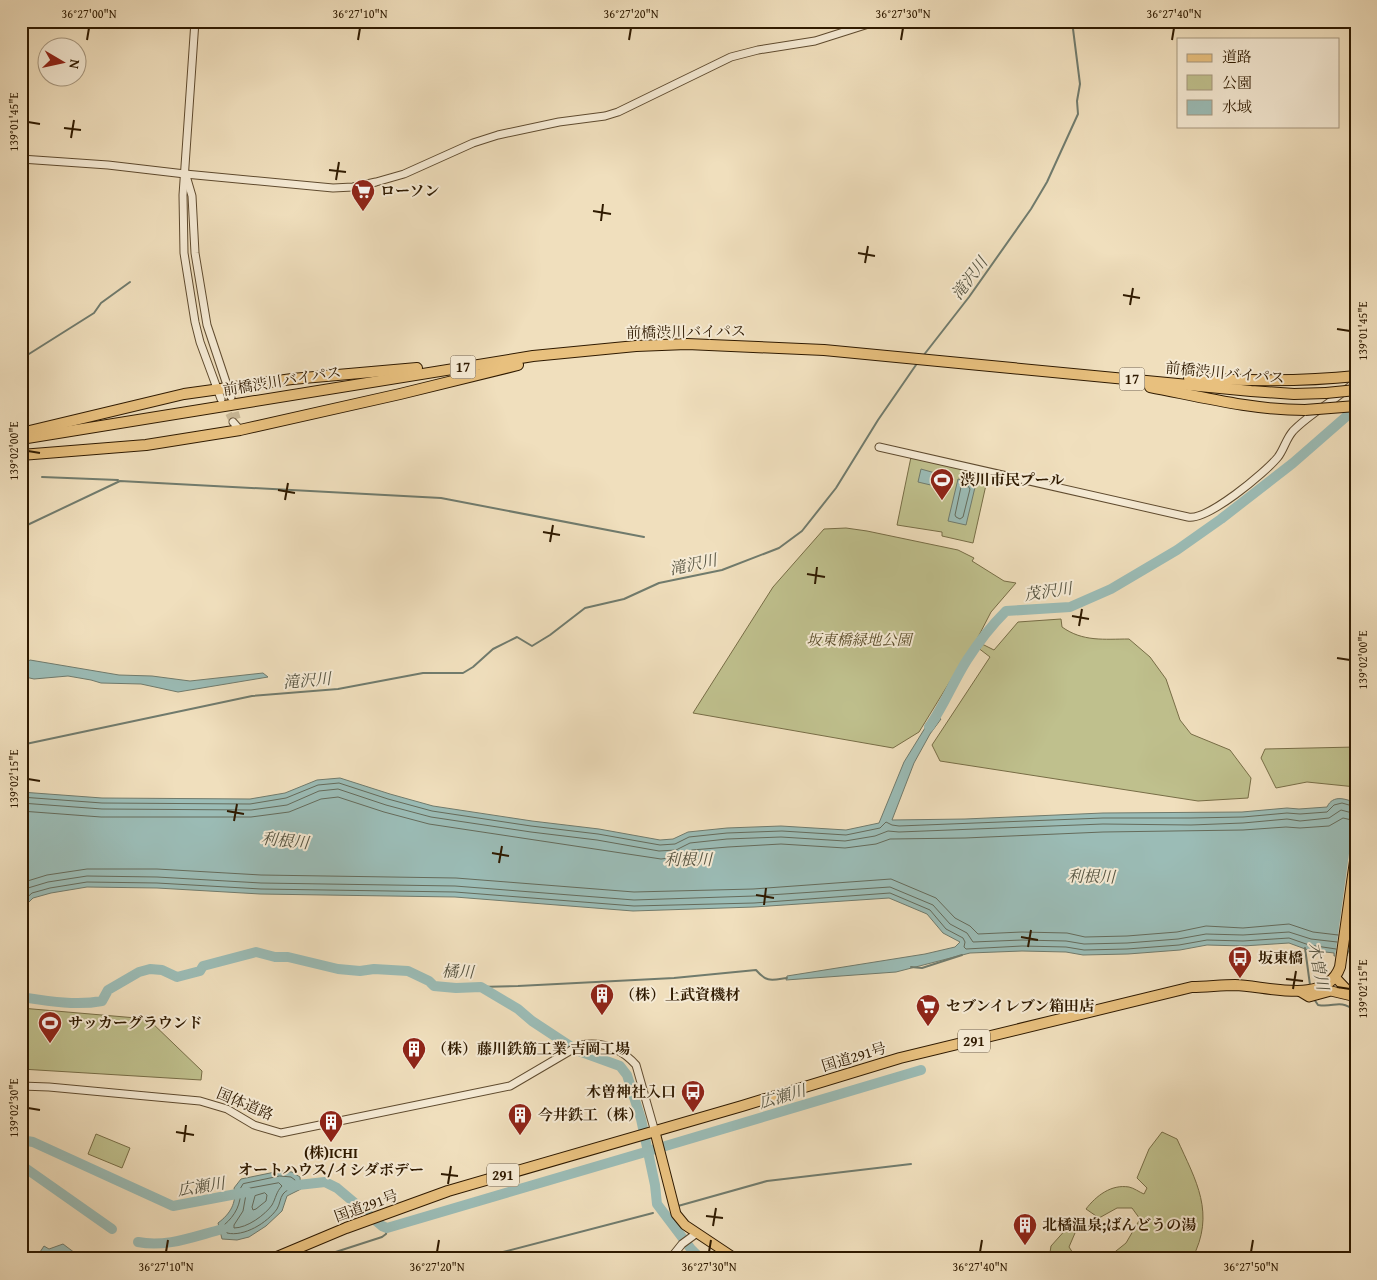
<svg xmlns="http://www.w3.org/2000/svg" width="1377" height="1280" font-family="'Gentium Book Plus','Noto Serif JP',serif">
<rect width="100%" height="100%" fill="#f0dfbd"/>
<filter id="stains"><feTurbulence type="fractalNoise" baseFrequency=".004" numOctaves="4"/><feColorMatrix values="0 0 0 0 .2 0 0 0 0 .09 0 0 0 0 .02 0 0 0 .5 -.17"/></filter>
<radialGradient id="worn" r=".72"><stop offset=".6" stop-color="#630" stop-opacity="0"/><stop offset="1" stop-color="#630" stop-opacity=".3"/></radialGradient>
<g fill="#bfc08d" stroke="#776d46">
<path d="M911,457L986,475L988,476L973,543L942,536V532L897,525Z"/>
<path d="M846,528L867,531L958,550L974,558L972,561L1004,581L1016,583L991,612L976,641L994,650L1018,622L1061,619L1062,627C1083,642 1104,639 1129,639L1150,657L1166,679L1180,720L1191,734L1230,750L1251,778L1248,798L1198,801L940,761L932,745L990,657L973,644L919,732L893,748L693,713L773,587L824,529Z"/>
<path d="M1356,747V787L1307,782L1276,788L1261,758L1265,749Z"/>
<path d="M21,1008L148,1019L202,1071L201,1080L21,1069Z"/>
<path d="M1162,1132L1177,1139C1196,1181 1216,1213 1192,1259H1106L1126,1243L1140,1219L1132,1208H1117L1099,1218L1086,1209C1096,1196 1111,1184 1129,1187C1134,1188 1139,1192 1144,1194L1147,1188L1137,1178L1149,1149Z"/>
<path d="M96,1134L130,1148L122,1168L88,1154Z"/>
<path d="M1068,1227L1075,1233L1069,1247L1077,1259H1049L1051,1246Z"/>
</g>
<g fill="#9bbcb6" stroke="#707b6d">
<path d="M921,469L942,475L939,487L918,482Z"/>
<path d="M958,479L976,483L966,525L948,521Z"/>
<path d="M30,660L119,675L152,676L190,681L263,673L268,677L178,692L141,684L101,683L91,680L68,676L34,679L21,676V666Z"/>
<path d="M933,715L941,719L930,734L914,763L892,820L965,819L1103,813L1242,812L1287,808L1299,809L1327,807C1333,794 1346,799 1356,803V944L1353,950H1349L1347,956H1334V953L1308,950L1289,943L1243,946L1207,945L1180,950L1128,954L1083,955L1066,952L1022,951L970,953L896,972L786,980L787,976L925,954L955,947L960,942L943,933L927,914L889,898L754,907L633,911L455,897L260,894L157,888L87,887L51,893L33,898L21,910V792L102,798L250,799L285,793L317,780L340,778L390,794L433,806L532,821L599,829L660,840L673,839L688,832L727,828L781,826L846,830L879,823L904,762Z"/>
<path d="M280,1171L292,1172L300,1177L301,1189L287,1196L282,1211L266,1226L249,1237L237,1240L222,1239L218,1223C230,1214 237,1203 234,1188L241,1179Z"/>
<path d="M63,1244L83,1259H45L40,1252L44,1246L49,1249Z"/>
</g>
<path fill="#f0dfbd" d="M1356,802V884L1341,958L1335,957Z"/>
<g fill="none" stroke-linecap="round" stroke-linejoin="round">
<g stroke="#656b5b" stroke-width="1">
<path d="M964,485L968,486L970,489L963,517L960,519L956,517L955,515L961,487Z"/>
<path d="M21,797L102,803L250,804L286,798L318,785L339,783L388,799L432,811L531,826L598,834L660,845L675,844L689,837L727,833L782,831L846,835L880,828L886,822L892,825L899,826L1103,818H1191L1243,817L1287,813L1300,814L1327,812L1334,805L1342,803L1356,807"/>
<path d="M21,803L102,809L251,810L287,805L319,791L338,789L386,805L431,817L531,832L597,840L659,851L676,850L690,843L727,839L781,837L845,841L875,836L888,831L899,832L1103,824L1191,825L1243,823L1287,819L1300,821L1329,818L1341,810L1356,814"/>
<path d="M21,811L101,817H251L289,812L321,799L338,797L384,812L429,824L661,859L677,857L692,850L728,847L781,844L845,848L876,844L890,839L965,838L1103,832L1243,830L1286,827L1300,828L1329,826L1343,818L1356,821"/>
<path d="M21,883L47,875L87,869H157L261,875L456,878L634,892L753,889L891,879L936,898L955,918L970,926L978,934L1022,932L1067,933L1085,937L1127,936L1177,932L1206,926L1243,928L1289,924L1313,932L1338,935"/>
<path d="M21,894L28,888L48,882L87,876L157,877L261,883L455,886L634,900L754,896L890,887L933,905L950,924L967,933L973,942L1022,940L1066,941L1084,944L1127,943L1178,939L1206,934L1243,935L1289,932L1311,939L1337,942"/>
<path d="M21,903L32,893L50,888L87,882L157,883L261,889L455,892L634,906L754,903L890,893L930,910L946,929L963,938L965,942L964,947L966,949L1022,946L1066,947L1084,950L1127,949L1179,945L1207,940L1243,941L1289,938L1309,945L1336,949"/>
<path d="M280,1176L291,1177L295,1180L296,1185C292,1188 286,1190 283,1194C280,1198 280,1204 277,1209C267,1223 244,1237 227,1233L224,1225C235,1216 242,1203 240,1189L243,1184Z"/>
<path d="M279,1183L282,1186C276,1192 276,1198 272,1205C265,1215 247,1228 234,1228V1225L243,1211L247,1189Z"/>
<path d="M265,1193L267,1195L266,1201L256,1209L253,1210L252,1207L255,1196Z"/>
</g>
<g stroke="#707b6d" stroke-width="2">
<path d="M923,356L969,297L1031,209L1047,182L1078,114L1077,101L1080,84L1072,21"/>
<path d="M21,359L94,313L101,303L130,282"/>
<path d="M42,477L118,480"/>
<path d="M21,528L120,481L441,498L644,537"/>
<path d="M21,745L252,696L338,689L423,673H463L473,667L493,649L517,637L532,646L550,635L585,608L624,599L659,583L722,570L779,548L802,531L836,488L878,420L918,362"/>
<path d="M1305,948L1310,985"/>
<path d="M911,967L922,968L962,955"/>
<path d="M478,987L518,986L674,978L756,970C767,983 772,980 787,978"/>
<path d="M1314,999L1318,1005C1336,1008 1337,998 1356,1011"/>
<path d="M678,1206L767,1181L911,1164"/>
<path d="M314,1259L382,1237L386,1234L387,1228"/>
<path d="M472,1259L503,1252L653,1213"/>
</g>
<g stroke="#9bbcb6" stroke-width="10">
<path d="M929,727C944,706 953,682 967,660C978,643 991,626 1006,611L1070,607L1111,589L1177,550L1221,519L1293,463L1356,408"/>
<path d="M21,997C47,1001 76,1006 102,1001L108,990L139,972L150,969L162,970L177,977L200,971L203,966L256,952L275,957H288L338,969L360,971L374,969L408,971L429,981L434,986L456,988L481,987L518,1009L532,1021L576,1050L620,1066L627,1075L641,1119L655,1185L657,1204L691,1249L701,1259"/>
<path d="M21,1140L33,1142L173,1206L247,1192"/>
<path d="M652,1150L921,1070"/>
<path d="M21,1165L112,1229"/>
<path d="M289,1186L325,1182L337,1188L382,1226L387,1228L642,1153"/>
<path d="M138,1242C166,1248 195,1236 223,1229"/>
</g>
<g stroke="#c9b897" stroke-width="7" stroke-dasharray="7 3.5" stroke-linecap="butt">
<path d="M232,402L238,421"/>
<path d="M224,404L233,422"/>
</g>
<g stroke="#5f4b2f" stroke-width="9">
<g id="minor">
<path d="M195,21L183,195L184,253L195,322L200,342L221,399"/>
<path d="M21,159L108,165L185,174L333,188L353,187L376,182L404,174L473,143L498,135L559,122L605,116L618,112L731,57L758,50L815,41L878,21"/>
<path d="M187,179L192,196L195,253L207,325L231,397"/>
<path d="M233,422L240,430"/>
<path d="M879,447L1188,517C1207,521 1265,473 1278,457C1284,449 1286,439 1293,431C1311,412 1337,400 1356,381"/>
<path d="M21,1086L49,1087L200,1101L227,1109L254,1125L281,1133L510,1086L580,1045C603,1041 621,1048 636,1065L655,1132"/>
<path d="M670,1259L682,1244L697,1233"/>
</g>
</g>
<g stroke="#2f1a00" stroke-width="11">
<g id="major">
<path d="M1335,977L1352,995"/>
<path d="M1299,991L1309,997L1331,991L1352,996"/>
<path d="M655,1132L676,1214L685,1225L736,1259"/>
</g>
</g>
<g stroke="#2f1a00" stroke-width="12">
<g id="highway">
<path d="M1189,378C1245,381 1300,382 1356,376"/>
<path d="M1150,387C1202,397 1252,410 1305,410"/>
<path d="M21,433L184,394L292,379L417,368"/>
<path d="M21,439L533,356L636,346L687,344L824,350L1251,391L1294,394L1326,393"/>
<path d="M21,455L146,445L240,430L400,394L518,365"/>
<path d="M272,1259L346,1228L448,1191L742,1106L900,1058L1192,987C1206,987 1221,985 1235,985C1267,986 1326,1006 1340,967L1356,854"/>
</g>
</g>
<use href="#minor" stroke="#f5ead4" stroke-width="7"/>
<use href="#major" stroke="#e8c07e" stroke-width="9"/>
<use href="#highway" stroke="#e8c07e" stroke-width="10"/>
<g stroke="#2f1a00" stroke-width="12" stroke-linecap="butt">
<g id="highway-bridge">
<path d="M1326,393L1356,390"/>
<path d="M1305,410L1356,406"/>
</g>
</g>
<use href="#highway-bridge" stroke="#e8c07e" stroke-width="10"/>
</g>
<path fill="none" stroke="#2f1a00" stroke-width="2" d="M87,40L89,28M358,40L360,28M629,40L631,28M901,40L903,28M1172,40L1174,28M28,122L40,124M64,128L81,130M71,138L74,120M329,170L346,172M336,180L339,162M593,211L611,214M601,221L603,204M858,253L875,256M865,263L868,246M1123,295L1140,298M1130,305L1133,288M1337,329L1350,331M28,451L40,453M278,490L295,493M285,500L288,483M543,532L560,535M550,542L553,525M807,574L825,577M815,584L817,567M1072,616L1089,619M1079,626L1082,609M1337,658L1350,660M28,779L40,781M227,811L244,814M234,821L237,804M492,853L509,856M499,863L502,846M756,895L774,898M764,905L766,888M1021,937L1038,940M1028,947L1031,930M1286,979L1303,981M1337,987L1350,989M1293,989L1296,971M28,1108L40,1110M176,1132L194,1135M184,1142L186,1125M441,1174L458,1176M448,1184L451,1166M706,1216L723,1218M713,1226L716,1208M166,1252L168,1240M437,1252L439,1240M709,1252L711,1240M980,1252L982,1240M1251,1252L1253,1240"/>
<defs>
<g id="supermarket-pin" transform="scale(1.25)"><path d="M0 17L-7.5 6A9.5 9.5 0 1 1 7.5 6Z" fill="#8f2418" stroke="#f5ead4"/><path d="M-6-5.5h2.5l.6 2H6L4.5 2H-2.5L-4.4-4H-6ZM-1.5 3.2a1.3 1.3 0 1 0 .1 0ZM3 3.2a1.3 1.3 0 1 0 .1 0Z" fill="#fff"/></g>
<g id="stadium-pin" transform="scale(1.25)"><path d="M0 17L-7.5 6A9.5 9.5 0 1 1 7.5 6Z" fill="#8f2418" stroke="#f5ead4"/><path d="M0-5a6.5 5 0 1 0 0 10a6.5 5 0 1 0 0-10ZM-3.5-1.8h7v3.6h-7Z" fill="#fff"/></g>
<g id="bus-pin" transform="scale(1.25)"><path d="M0 17L-7.5 6A9.5 9.5 0 1 1 7.5 6Z" fill="#8f2418" stroke="#f5ead4"/><path d="M-5-6H5V4H4V6H2V4H-2V6H-4V4H-5ZM-3.5-4V0h7V-4ZM-3.5 1.2v1.5H-2V1.2ZM2 1.2v1.5H3.5V1.2Z" fill="#fff"/></g>
<g id="building-pin" transform="scale(1.25)"><path d="M0 17L-7.5 6A9.5 9.5 0 1 1 7.5 6Z" fill="#8f2418" stroke="#f5ead4"/><path d="M-4-6H4V6H1V3H-1V6H-4ZM-2.5-4.3h1.7v1.8h-1.7ZM.8-4.3h1.7v1.8H.8ZM-2.5-1h1.7V.8h-1.7ZM.8-1h1.7V.8H.8Z" fill="#fff"/></g>
</defs>
<g fill-rule="evenodd">
<use href="#supermarket-pin" x="363" y="191"/>
<use href="#stadium-pin" x="942" y="480"/>
<use href="#bus-pin" x="1240" y="958"/>
<use href="#building-pin" x="602" y="995"/>
<use href="#supermarket-pin" x="928" y="1006"/>
<use href="#stadium-pin" x="50" y="1023"/>
<use href="#building-pin" x="414" y="1049"/>
<use href="#bus-pin" x="693" y="1092"/>
<use href="#building-pin" x="520" y="1115"/>
<use href="#building-pin" x="331" y="1122"/>
<use href="#building-pin" x="1025" y="1225"/>
</g>
<g text-anchor="middle" stroke-width="4" stroke-linejoin="round" paint-order="stroke">
<g fill="#f5ead4" stroke="#6a5840" stroke-width="1">
<rect x="450.5" y="355.5" width="25" height="23" rx="4"/>
<rect x="1119.5" y="367.5" width="25" height="23" rx="4"/>
<rect x="958" y="1029.5" width="32" height="23" rx="4"/>
<rect x="487" y="1163.5" width="32" height="23" rx="4"/>
</g>
<g font-size="14" font-weight="bold" fill="#2f1a00">
<text x="463" y="372">17</text>
<text x="1132" y="384">17</text>
<text x="974" y="1046">291</text>
<text x="503" y="1180">291</text>
</g>
<g font-size="15" font-weight="bold" fill="#2f1a00" stroke="#f5ead4" text-anchor="start">
<text x="380" y="196">ローソン</text>
<text x="960" y="485">渋川市民プール</text>
<text x="1258" y="963">坂東橋</text>
<text x="620" y="1000">（株）上武資機材</text>
<text x="946" y="1011">セブンイレブン箱田店</text>
<text x="68" y="1028">サッカーグラウンド</text>
<text x="432" y="1054">（株）藤川鉄筋工業 吉岡工場</text>
<text x="676" y="1097" text-anchor="end">木曽神社入口</text>
<text x="538" y="1120">今井鉄工（株）</text>
<text x="331" y="1158" text-anchor="middle">(株)ICHI<tspan x="331" dy="17">オートハウス/イシダボデー</tspan></text>
<text x="1042" y="1230">北橘温泉;ばんどうの湯</text>
</g>
<g font-size="15" fill="#2f1a00" stroke="#f5ead4">
<text transform="translate(686 332) rotate(-1)" y="5">前橋渋川バイパス</text>
<text transform="translate(1225 373) rotate(5)" y="5">前橋渋川バイパス</text>
<text transform="translate(282 381) rotate(-9)" y="5">前橋渋川バイパス</text>
<text transform="translate(854 1057) rotate(-17)" y="5">国道291号</text>
<text transform="translate(245 1104) rotate(23)" y="5">国体道路</text>
<text transform="translate(366 1206) rotate(-20)" y="5">国道291号</text>
</g>
<g font-size="15" font-style="italic" fill="#5a4c2a" stroke="#f5ead4">
<text x="859" y="645">坂東橋緑地公園</text>
</g>
<g font-size="16" font-style="italic" fill="#555340" stroke="#f5ead4">
<text transform="translate(969 278) rotate(-53)" y="6">滝沢川</text>
<text transform="translate(693 564) rotate(-12)" y="6">滝沢川</text>
<text transform="translate(1048 591) rotate(-8)" y="6">茂沢川</text>
<text transform="translate(307 680) rotate(-5)" y="6">滝沢川</text>
<text transform="translate(285 840) rotate(6)" y="6">利根川</text>
<text x="688" y="865">利根川</text>
<text transform="translate(1091 876) rotate(1)" y="6">利根川</text>
<text transform="translate(1319 966) rotate(79)" y="6">木曽川</text>
<text transform="translate(458 971) rotate(2)" y="6">橘川</text>
<text transform="translate(782 1096) rotate(-16)" y="6">広瀬川</text>
<text transform="translate(201 1186) rotate(-9)" y="6">広瀬川</text>
</g>
</g>
<rect width="1377" height="1280" fill="none" stroke="#f0dfbd" stroke-width="55"/>
<rect x="1177" y="38" width="162" height="90" fill="#f5ead4" stroke="#a6977f"/>
<rect x="1187" y="54" width="25" height="8" fill="#e8c07e" stroke="#a6977f"/>
<text x="1222" y="62" font-size="15" fill="#2f1a00">道路</text>
<rect x="1187" y="75" width="25" height="15" fill="#bfc08d" stroke="#a6977f"/>
<text x="1222" y="88" font-size="15" fill="#2f1a00">公園</text>
<rect x="1187" y="100" width="25" height="15" fill="#9bbcb6" stroke="#a6977f"/>
<text x="1222" y="112" font-size="15" fill="#2f1a00">水域</text>
<g transform="translate(62 62) rotate(99)"><circle r="24" fill="#f5ead4" stroke="#a6977f"/>
<path d="M0-4L9 19L0 12L-9 19Z" fill="#8f2418"/>
<text y="-8" font-size="14" font-weight="bold" text-anchor="middle" fill="#2f1a00">N</text>
</g>
<rect x="28" y="28" width="1322" height="1224" fill="none" stroke="#2f1a00" stroke-width="2"/>
<g font-size="12" text-anchor="middle" fill="#2f1a00">
<text x="89" y="18">36°27'00"N</text>
<text x="360" y="18">36°27'10"N</text>
<text x="631" y="18">36°27'20"N</text>
<text x="903" y="18">36°27'30"N</text>
<text x="1174" y="18">36°27'40"N</text>
<text transform="translate(14 122) rotate(-90)" y="4">139°01'45"E</text>
<text transform="translate(1363 331) rotate(-90)" y="4">139°01'45"E</text>
<text transform="translate(14 451) rotate(-90)" y="4">139°02'00"E</text>
<text transform="translate(1363 660) rotate(-90)" y="4">139°02'00"E</text>
<text transform="translate(14 779) rotate(-90)" y="4">139°02'15"E</text>
<text transform="translate(1363 989) rotate(-90)" y="4">139°02'15"E</text>
<text transform="translate(14 1108) rotate(-90)" y="4">139°02'30"E</text>
<text x="166" y="1271">36°27'10"N</text>
<text x="437" y="1271">36°27'20"N</text>
<text x="709" y="1271">36°27'30"N</text>
<text x="980" y="1271">36°27'40"N</text>
<text x="1251" y="1271">36°27'50"N</text>
</g>
<rect width="100%" height="100%" filter="url(#stains)"/>
<rect width="100%" height="100%" fill="url(#worn)"/>
</svg>
